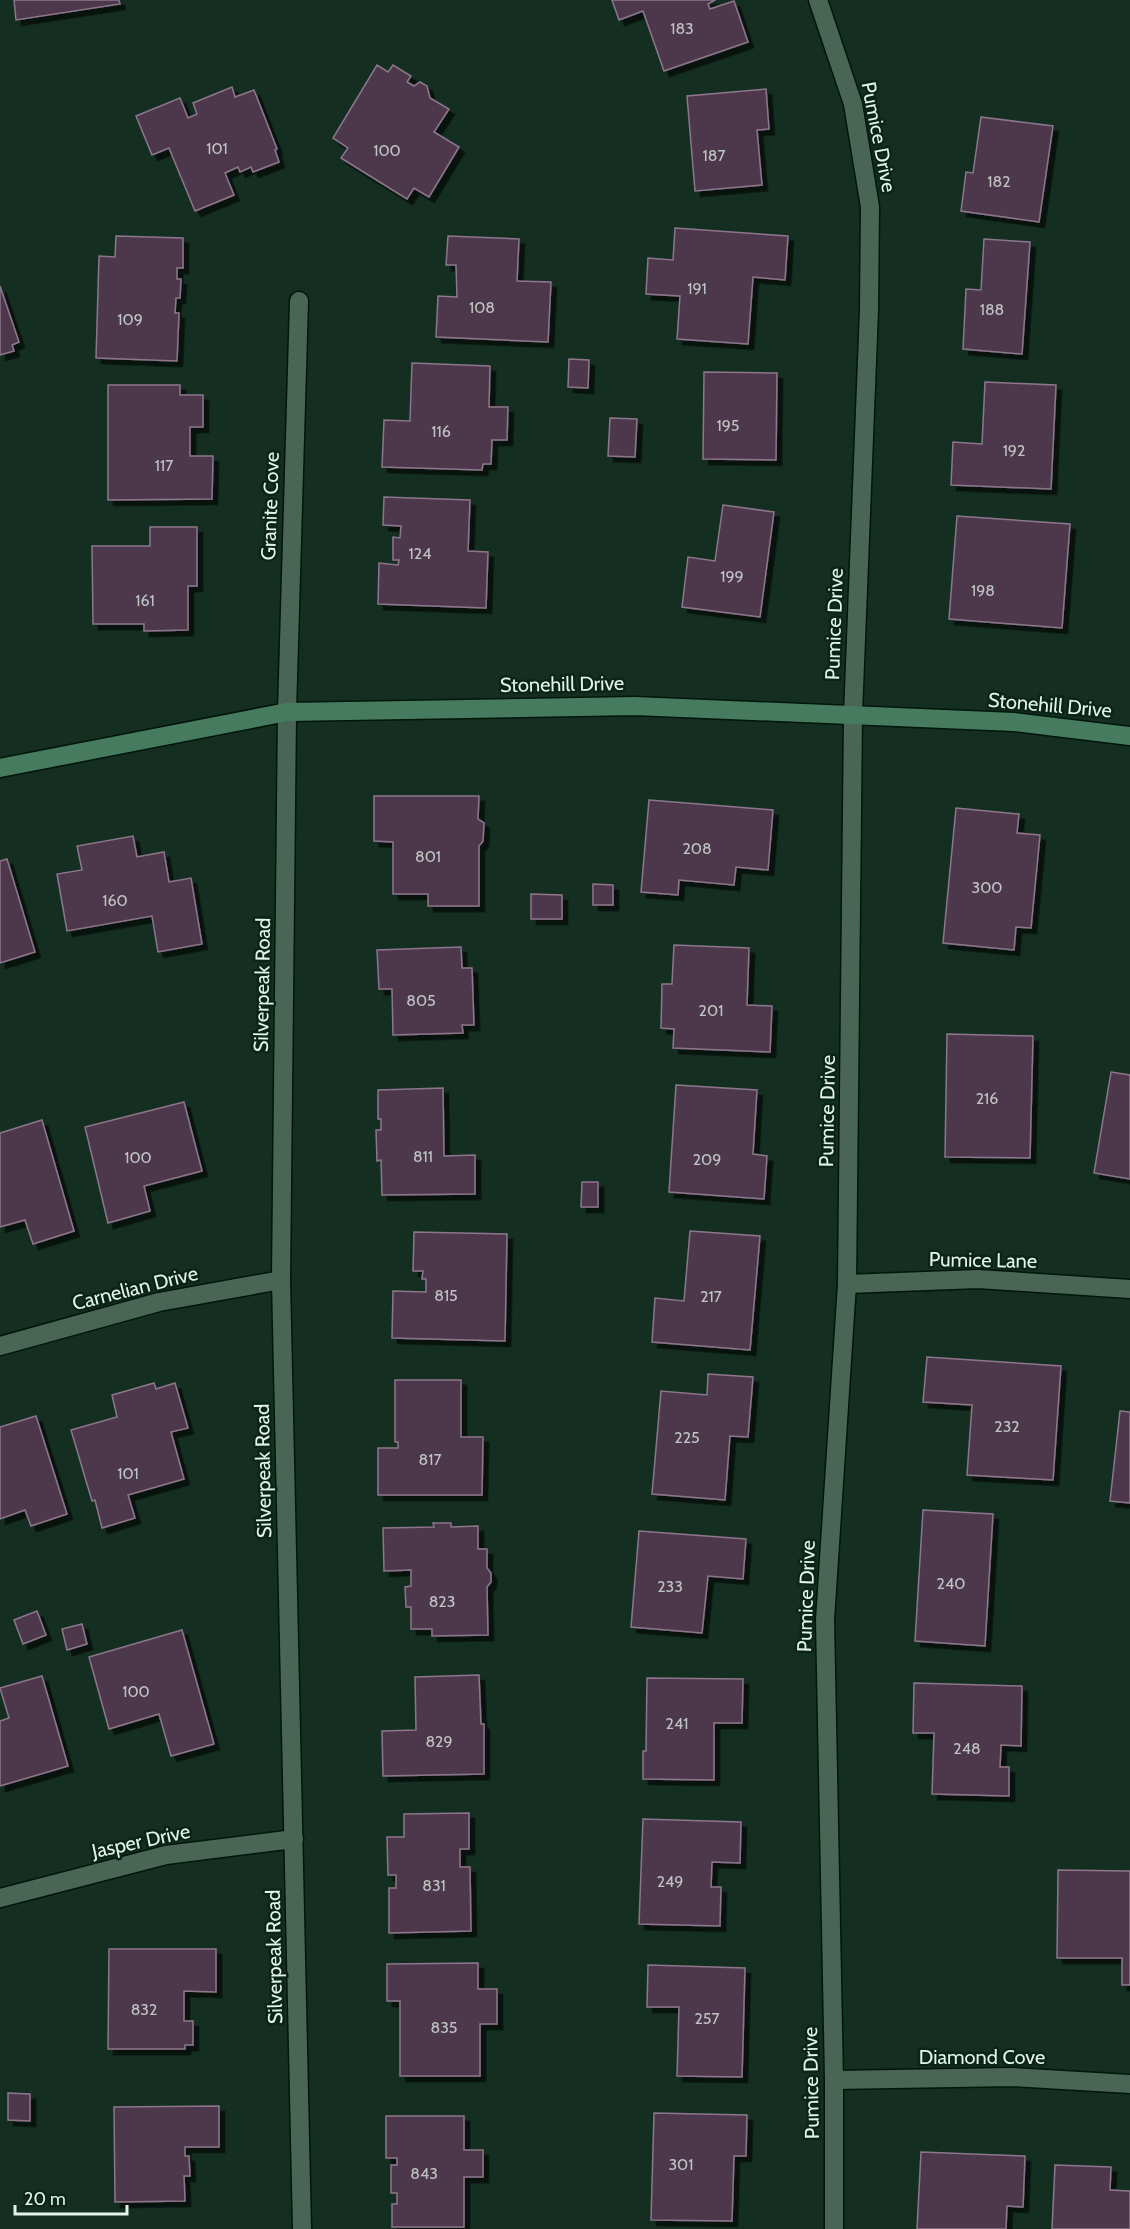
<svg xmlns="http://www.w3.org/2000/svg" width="1130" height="2229" font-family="Cabin,sans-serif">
<defs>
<filter id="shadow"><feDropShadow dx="5.5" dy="5.5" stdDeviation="0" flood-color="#0009"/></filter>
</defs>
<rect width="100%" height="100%" fill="#142f21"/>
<g fill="#4d394c" stroke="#8d768b" stroke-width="1.5" filter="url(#shadow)">
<path d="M14,0H119L120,4L16,20Z"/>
<path d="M612,0H715L708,4L710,9L734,1L748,42L664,71L643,11L619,20Z"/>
<path d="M377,65L388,72L393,65L411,76L407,82L414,86L420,82L427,86L430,98L449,109L434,132L459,147L429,197L414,188L407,199L341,158L348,148L333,138Z"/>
<path d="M232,87L235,97L254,90L277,149L275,150L279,162L253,172L251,167L240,172L238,167L225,173L234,195L195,211L169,148L152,155L136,116L180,98L188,118L197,114L193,103Z"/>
<path d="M766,89L769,129L757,130L762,185L695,191L687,96Z"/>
<path d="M981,117L1053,126L1039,222L961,211L966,172L973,173Z"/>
<path d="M675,228L788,236L785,280L753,277L748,344L677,339L680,296L646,294L648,258L673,260Z"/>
<path d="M116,236L183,238V268H177V279H181L180,298H176L175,313H179L177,361L96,358L99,256L115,257Z"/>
<path d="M448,236L519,239L517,281L551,282L548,342L436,337L438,296L457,297L456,265H446Z"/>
<path d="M984,239L1030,242L1022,354L963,349L966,289L981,290Z"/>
<path d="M0,286L19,342L12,345L14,351L0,355Z"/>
<path d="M569,359L589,360L588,388L568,387Z"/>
<path d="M412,363L490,366L489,407H508L507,440H492L491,464H483L482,470L382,467L384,420L410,421Z"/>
<path d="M704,372L777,373L776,460L703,459Z"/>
<path d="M985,382L1056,385L1051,489L951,485L953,442L982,444Z"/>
<path d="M108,385H180V395H203V427H190V456H213L212,499L108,500Z"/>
<path d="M610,418L637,419L635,457L608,456Z"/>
<path d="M384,497L470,500L468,551L488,552L486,608L378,604L379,563L398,565L399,560H393V537L400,538L401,526L383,525Z"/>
<path d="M723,505L774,512L760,617L682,607L688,557L715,561Z"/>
<path d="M957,516L1070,524L1062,628L949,619Z"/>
<path d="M150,527H197V586H188V630L144,631V624H93L92,546H150Z"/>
<path d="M374,796H479L478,819L484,823L483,841L479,846V906H428V894H393V842L374,841Z"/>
<path d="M649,800L773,810L768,870L736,867L734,885L679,880L678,895L641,892Z"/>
<path d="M956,808L1019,814L1017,833L1040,835L1031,928L1016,927L1014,950L943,943Z"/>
<path d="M133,836L137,857L164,852L169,882L191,878L202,944L158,952L152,916L67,931L57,874L82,870L77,846Z"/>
<path d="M7,859L35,952L0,963V861Z"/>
<path d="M593,884L613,885V905H593Z"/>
<path d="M531,894L562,895V919H531Z"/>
<path d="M674,945L749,948L747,1005L772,1006L770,1052L673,1048L674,1029L661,1028L662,984H672Z"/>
<path d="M461,947L462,968H472L474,1025H462L463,1033L393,1035L392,989H379L377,950Z"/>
<path d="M947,1034L1033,1036L1030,1158L945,1157Z"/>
<path d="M1111,1072L1130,1075V1179L1094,1173Z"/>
<path d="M676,1085L757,1090L753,1154L767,1156L764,1199L669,1192Z"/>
<path d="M443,1088L444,1156L475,1155V1194L382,1195L381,1160L377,1161L376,1130H381V1119H378V1090Z"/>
<path d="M184,1102L202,1171L144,1186L150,1211L108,1223L85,1127Z"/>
<path d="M42,1120L74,1231L33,1244L25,1220L0,1227V1133Z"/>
<path d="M582,1182H598V1207H581Z"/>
<path d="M690,1231L760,1236L750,1350L652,1342L655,1298L684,1301Z"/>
<path d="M414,1232L507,1234L505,1341L392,1338L393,1291L426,1292V1279H422L423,1271H413Z"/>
<path d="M927,1357L1061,1366L1053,1480L967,1475L972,1405L923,1402Z"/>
<path d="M708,1374L753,1377L748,1437L730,1436L725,1500L652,1494L661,1391L707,1395Z"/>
<path d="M395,1380H461V1437H483L482,1495H378V1448H398V1442H395Z"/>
<path d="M154,1383L156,1389L175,1383L188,1428L171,1432L184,1479L128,1495L135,1518L102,1528L95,1500L92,1501L71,1430L117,1417L112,1395Z"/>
<path d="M1120,1411L1130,1412V1503L1110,1501Z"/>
<path d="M36,1416L67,1514L31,1526L25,1510L0,1519V1427Z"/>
<path d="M923,1510L993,1514L985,1646L915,1641Z"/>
<path d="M433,1523H451V1527L478,1526V1549H487V1568L491,1573V1582L487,1587L488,1635L432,1636V1629H411V1607H406L405,1587L411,1586V1570L384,1571L383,1528L434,1527Z"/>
<path d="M639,1531L746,1539L743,1579L708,1576L702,1633L631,1627Z"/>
<path d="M37,1611L46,1635L23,1644L14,1620Z"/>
<path d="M82,1624L87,1644L67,1650L62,1629Z"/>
<path d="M182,1630L214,1744L171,1756L159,1714L109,1729L89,1657Z"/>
<path d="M479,1675L481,1724H484V1774L383,1776L382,1731L416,1730L415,1677Z"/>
<path d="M42,1676L68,1766L0,1786V1721L9,1718L0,1688Z"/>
<path d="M647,1678L743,1679L742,1723H714V1780L643,1779V1751H646Z"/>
<path d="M914,1683L1022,1686L1021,1746L1001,1745L1000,1767H1009V1796L932,1794L934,1733H913Z"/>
<path d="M469,1813V1849H460V1867H470L471,1931L389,1933V1888H396V1875H388L387,1837H404V1814Z"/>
<path d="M643,1819L741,1822L740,1863L712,1862L711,1887H721L720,1926L639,1924Z"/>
<path d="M1058,1870L1130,1871V1985H1122V1958H1057Z"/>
<path d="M109,1949H216V1992L184,1991V2021H193V2045H185V2049H108Z"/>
<path d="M478,1963V1989H497V2024H480V2076H400V2001H387V1964Z"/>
<path d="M648,1965L745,1968L742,2077L677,2076L679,2007H647Z"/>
<path d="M8,2093L30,2094V2121L8,2120Z"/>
<path d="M219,2106V2147H185V2156H189L190,2176H184L185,2201L115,2202L114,2107Z"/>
<path d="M654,2113L747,2115L746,2156H734L732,2221L651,2220Z"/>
<path d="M386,2116H464V2150H483V2177H464V2227H392V2204H397V2193H391V2165H397V2158H386Z"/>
<path d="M921,2152L1025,2156L1023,2207L1007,2206L1006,2229H917Z"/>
<path d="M1055,2165L1111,2167L1110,2190L1130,2191V2229H1052Z"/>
</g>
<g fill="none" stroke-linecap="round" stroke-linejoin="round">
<g stroke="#00160a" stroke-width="21">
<g id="street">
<path d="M818,0L853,104L870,207L869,310L853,715L847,1284L825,1620L834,2080V2229"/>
<path d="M299,301L287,712L281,1280L302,2229"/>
<path d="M847,1284L978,1279L1130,1289"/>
<path d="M0,1346L159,1302L281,1280"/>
<path d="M0,1898L166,1855L294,1839"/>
<path d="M834,2080L1012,2077L1130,2084"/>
</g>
</g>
<g stroke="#00160a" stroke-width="21">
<path id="secondary" d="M0,768L287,712L635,706L1014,722L1130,736"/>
</g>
<use href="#street" stroke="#496555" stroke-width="18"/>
<use href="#secondary" stroke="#467b60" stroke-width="18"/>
</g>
<g text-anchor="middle" stroke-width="5" stroke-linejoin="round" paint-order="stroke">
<g font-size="16" fill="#bec4c2">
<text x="682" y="34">183</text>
<text x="217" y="154">101</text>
<text x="387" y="156">100</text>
<text x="714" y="161">187</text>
<text x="999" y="187">182</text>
<text x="697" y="294">191</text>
<text x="482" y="313">108</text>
<text x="992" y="315">188</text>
<text x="130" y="325">109</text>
<text x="728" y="431">195</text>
<text x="441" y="437">116</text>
<text x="1014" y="456">192</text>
<text x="164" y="471">117</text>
<text x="420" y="559">124</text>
<text x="732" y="582">199</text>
<text x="983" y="596">198</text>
<text x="145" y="606">161</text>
<text x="697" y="854">208</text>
<text x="428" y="862">801</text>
<text x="987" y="893">300</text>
<text x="115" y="906">160</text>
<text x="421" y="1006">805</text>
<text x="711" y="1016">201</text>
<text x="987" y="1104">216</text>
<text x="423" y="1162">811</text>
<text x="138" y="1163">100</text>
<text x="707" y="1165">209</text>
<text x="446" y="1301">815</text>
<text x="711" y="1302">217</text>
<text x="1007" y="1432">232</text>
<text x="687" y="1443">225</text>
<text x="430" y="1465">817</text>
<text x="128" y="1479">101</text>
<text x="951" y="1589">240</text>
<text x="670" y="1592">233</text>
<text x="442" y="1607">823</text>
<text x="136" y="1697">100</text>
<text x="677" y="1729">241</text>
<text x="439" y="1747">829</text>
<text x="967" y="1754">248</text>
<text x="670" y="1887">249</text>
<text x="434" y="1891">831</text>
<text x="144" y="2015">832</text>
<text x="707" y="2024">257</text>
<text x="444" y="2033">835</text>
<text x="681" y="2170">301</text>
<text x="424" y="2179">843</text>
</g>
<g font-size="20" fill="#e3f3e9" stroke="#0a2518">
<text transform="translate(879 137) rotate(79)" y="7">Pumice Drive</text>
<text transform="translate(270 506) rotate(-88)" y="7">Granite Cove</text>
<text transform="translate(834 624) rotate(-88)" y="7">Pumice Drive</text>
<text transform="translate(562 684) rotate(-1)" y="7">Stonehill Drive</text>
<text transform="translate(1050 705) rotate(5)" y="7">Stonehill Drive</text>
<text transform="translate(262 985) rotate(-89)" y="7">Silverpeak Road</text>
<text transform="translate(827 1111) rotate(-89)" y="7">Pumice Drive</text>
<text transform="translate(983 1260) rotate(1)" y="7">Pumice Lane</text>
<text transform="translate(135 1288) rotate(-14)" y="7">Carnelian Drive</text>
<text transform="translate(263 1471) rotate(-91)" y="7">Silverpeak Road</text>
<text transform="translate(806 1596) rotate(-88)" y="7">Pumice Drive</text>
<text transform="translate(141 1841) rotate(-12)" y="7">Jasper Drive</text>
<text transform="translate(274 1957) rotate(-91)" y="7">Silverpeak Road</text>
<text x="982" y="2064">Diamond Cove</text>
<text transform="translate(811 2083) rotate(-91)" y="7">Pumice Drive</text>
</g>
</g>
<path d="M15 2205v9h112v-9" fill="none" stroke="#e3f3e9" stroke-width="3"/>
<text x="24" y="2205" font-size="18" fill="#e3f3e9" stroke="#0a2518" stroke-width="4.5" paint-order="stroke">20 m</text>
</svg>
